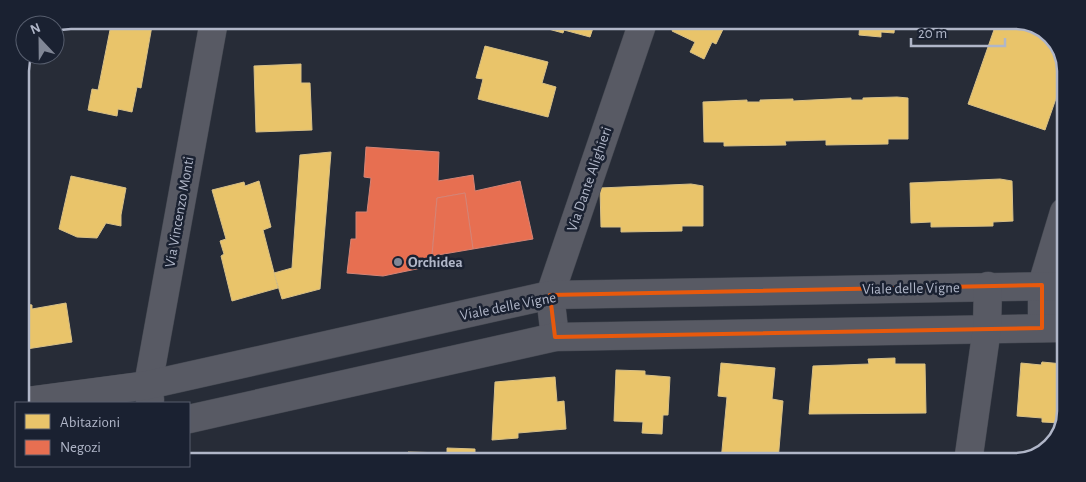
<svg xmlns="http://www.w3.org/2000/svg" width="1086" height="482" font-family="'Alegreya Sans',sans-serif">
<rect width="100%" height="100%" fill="#272c37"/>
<g fill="#e9c46a" stroke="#d8c086">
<path d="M112,20H153L141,88L137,87L132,112L118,109L117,116L88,110L92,89L98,90Z"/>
<path d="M530,22H595L590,37L564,30L563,33L530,24Z"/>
<path d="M676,22L726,23L716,44L712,42L704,59L690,52L695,42L672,31Z"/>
<path d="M860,23H895L894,33L881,32V37L859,35Z"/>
<path d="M996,24H1034L1056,40L1066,70L1045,130L968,104Z"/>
<path d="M485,46L548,62L542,83L556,87L548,117L478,99L483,79L476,78Z"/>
<path d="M301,64V83H310L312,130L256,132L254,66Z"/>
<path d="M897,97L908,98V139H888V144L826,145V140L785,141L786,145L724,146V142H704L703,102L747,100V102H760V100L793,99V101L851,98V100H863V98Z"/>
<path d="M331,152L320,289L282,299L274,273L292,268L300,155Z"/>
<path d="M71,176L126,188L121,215V226L106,223L97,238L77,237L59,229Z"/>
<path d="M1000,179L1012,181L1013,221L993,222V226L931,227V222L911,223L910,183Z"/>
<path d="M259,181L271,227L263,230L278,288L232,301L221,256L224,254L220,241L226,239L212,190L244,182L245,186Z"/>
<path d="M691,184L703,186V226H682V231L621,232V227H601L600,188Z"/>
<path d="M20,303L32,305V309L66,303L72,342L20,350Z"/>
<path d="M895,358V364H925L926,413L809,414L813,366L869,364L868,359Z"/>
<path d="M1042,362L1063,364L1062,423L1042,422V418L1017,416L1021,363L1041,365Z"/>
<path d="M721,363L775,368L772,399L783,401L778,461H721L727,397L718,396Z"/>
<path d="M616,370L645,371V375L670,377L668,415H663L662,434L642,433L643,422L614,421Z"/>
<path d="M555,377L557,402L564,401L566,429L518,433V438L492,440L495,382Z"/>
<path d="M447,448L475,449V460H408V452L447,453Z"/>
</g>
<g fill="#e76f51" stroke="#d68475">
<path d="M366,147L439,152L438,181L473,175L475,191L520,181L533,239L473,249L465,193L437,198L431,266L383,276L347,273L351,239H356V212H367L371,178L364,177Z"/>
<path d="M465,193L473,249L432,256L437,198Z"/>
</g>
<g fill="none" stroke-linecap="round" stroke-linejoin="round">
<g stroke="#434750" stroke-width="29">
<g id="minor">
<path d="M1042,328V285L1064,212"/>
<path d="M555,337L550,295L643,22"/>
<path d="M150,400L148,385L214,21"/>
<path d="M20,402L148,385L550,295L1064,286"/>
<path d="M189,419L555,337L1063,328"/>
<path d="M968,462L987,328L988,286"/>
</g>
</g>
<use href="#minor" stroke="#585a64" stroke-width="28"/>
</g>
<path fill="none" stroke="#e8590c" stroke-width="4" stroke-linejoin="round" d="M1042,285V328L555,337L550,295Z"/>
<circle fill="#808695" stroke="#1a2131" stroke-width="2" cx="398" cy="262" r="5"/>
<g text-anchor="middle" stroke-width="5" stroke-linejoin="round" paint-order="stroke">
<g font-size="15" fill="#b0b6c8" stroke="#1a2131">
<text transform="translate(589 179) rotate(-71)" y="5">Via Dante Alighieri</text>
<text transform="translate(179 212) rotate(-80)" y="5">Via Vincenzo Monti</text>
<text transform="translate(911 288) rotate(-1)" y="5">Viale delle Vigne</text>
<text transform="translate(508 306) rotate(-11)" y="5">Viale delle Vigne</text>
</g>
<g font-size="15" font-weight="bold" fill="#b0b6c8" stroke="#1a2131" text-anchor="start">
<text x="408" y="267">Orchidea</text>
</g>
</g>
<path d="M0 0H1086V482H0ZM71 29H1015A42 42 0 0 1 1057 71V411A42 42 0 0 1 1015 453H71A42 42 0 0 1 29 411V71A42 42 0 0 1 71 29Z" fill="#1a2131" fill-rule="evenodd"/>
<path fill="none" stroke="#b0b6c8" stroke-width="2.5" d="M71 29H1015A42 42 0 0 1 1057 71V411A42 42 0 0 1 1015 453H71A42 42 0 0 1 29 411V71A42 42 0 0 1 71 29Z"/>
<rect x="15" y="402" width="175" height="65" fill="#1a2131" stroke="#565d6d"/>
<rect x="25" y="414" width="25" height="15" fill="#e9c46a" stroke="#565d6d"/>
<text x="60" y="427" font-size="15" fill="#b0b6c8">Abitazioni</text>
<rect x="25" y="440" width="25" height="15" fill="#e76f51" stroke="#565d6d"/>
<text x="60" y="452" font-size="15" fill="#b0b6c8">Negozi</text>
<g transform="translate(40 40) rotate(338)"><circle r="24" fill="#1a2131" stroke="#565d6d"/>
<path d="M0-4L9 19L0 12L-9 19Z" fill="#808695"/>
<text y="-8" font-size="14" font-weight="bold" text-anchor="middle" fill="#b0b6c8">N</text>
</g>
<path d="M911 38v8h94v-8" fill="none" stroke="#b0b6c8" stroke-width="2.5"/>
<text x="918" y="38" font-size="15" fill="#b0b6c8" stroke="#1a2131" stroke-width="4" paint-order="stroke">20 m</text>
</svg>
